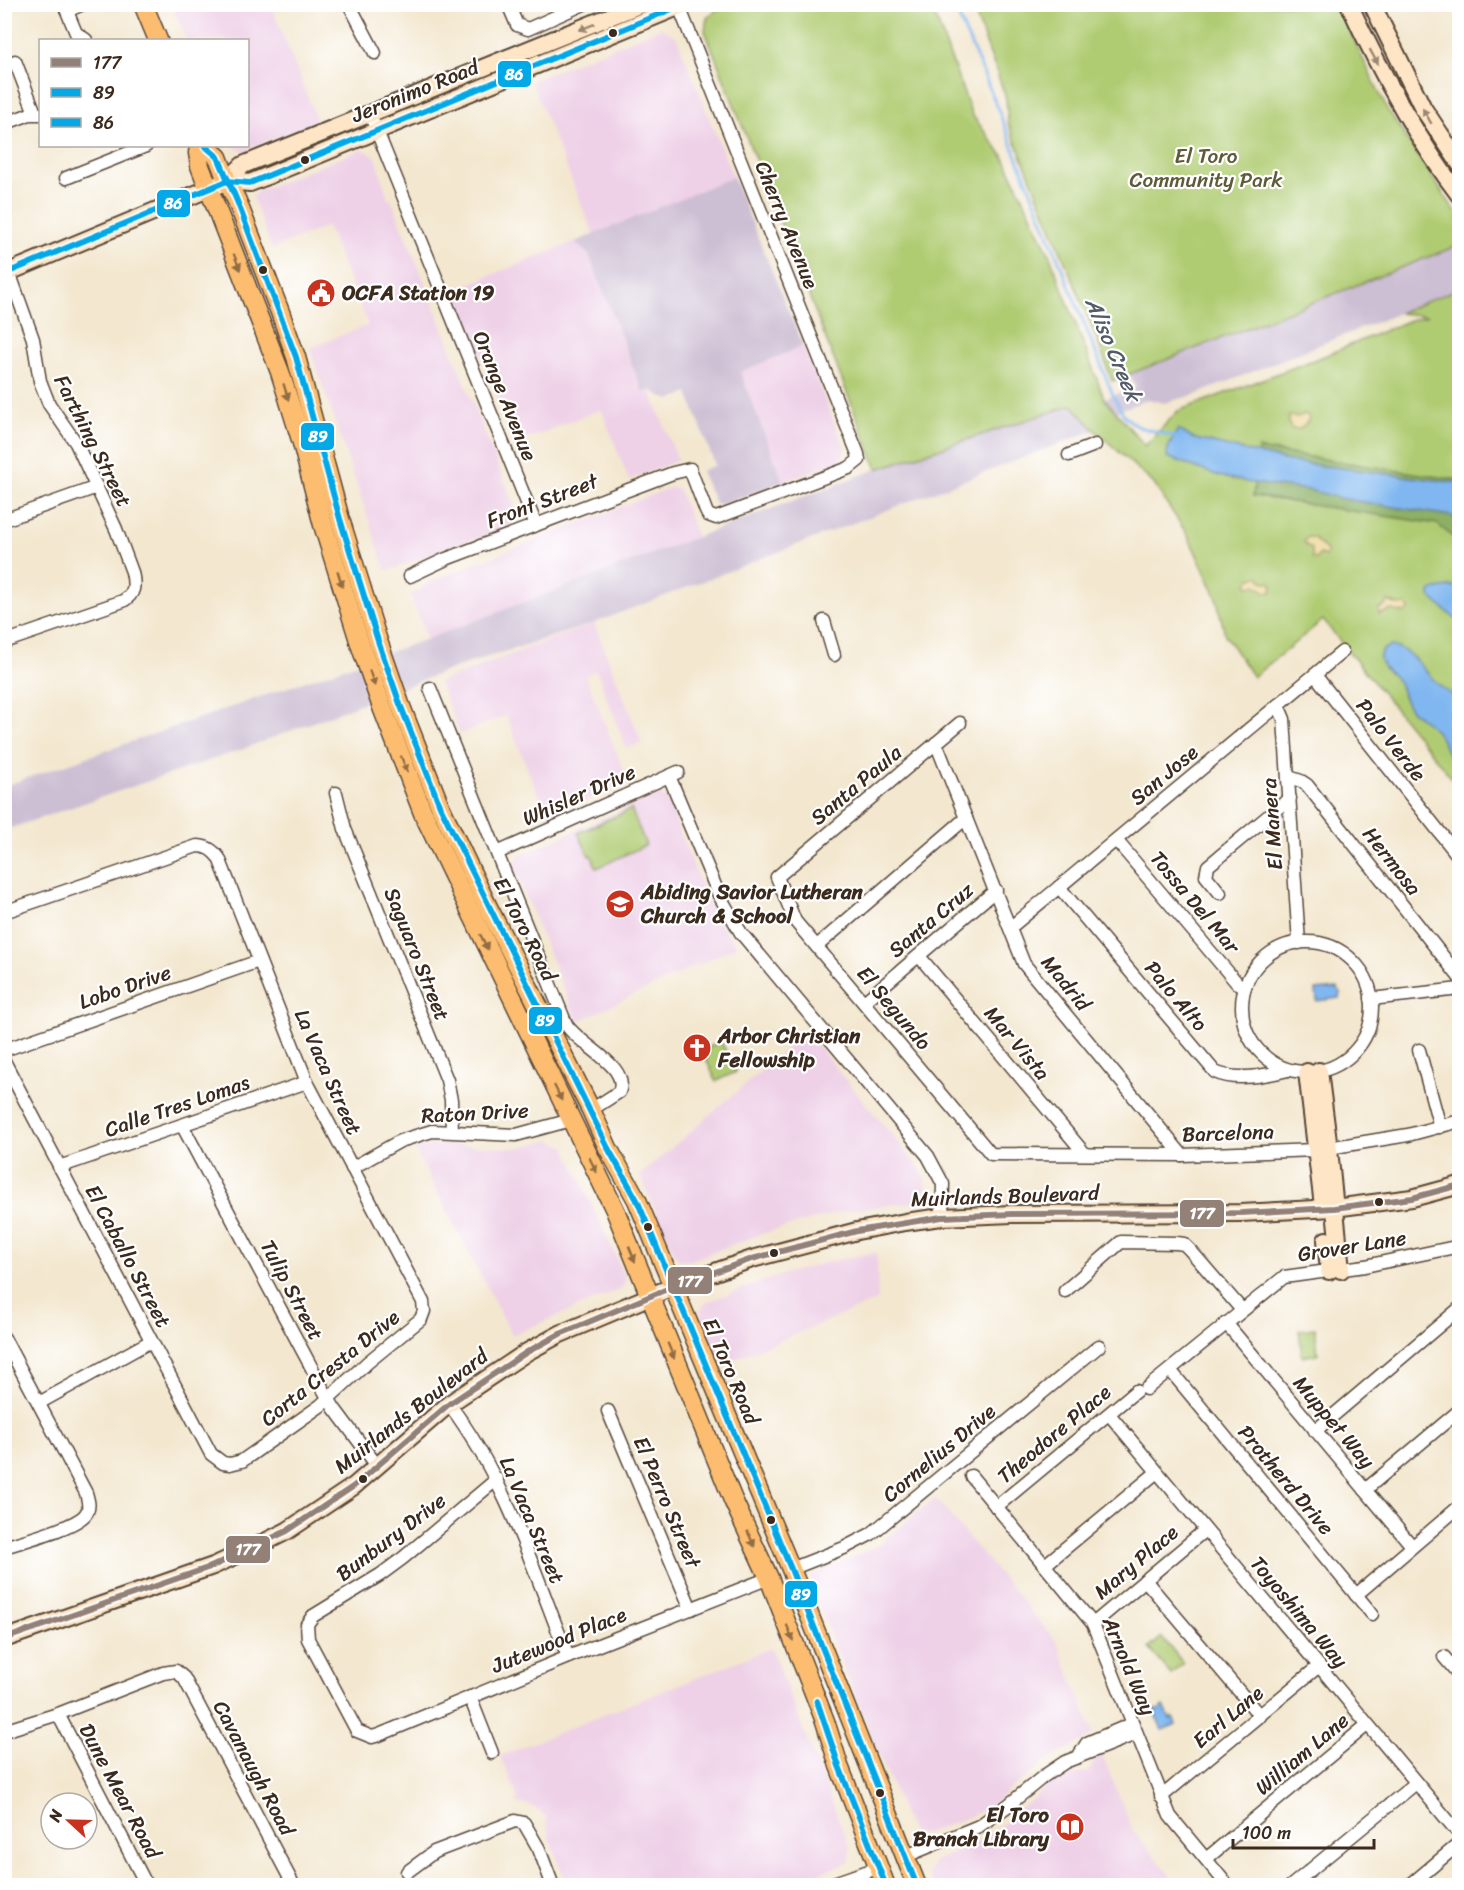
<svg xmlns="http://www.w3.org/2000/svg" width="1464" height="1890" font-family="Sriracha,sans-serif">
<rect width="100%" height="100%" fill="#fff"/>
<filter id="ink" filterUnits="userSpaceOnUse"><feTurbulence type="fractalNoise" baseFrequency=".0167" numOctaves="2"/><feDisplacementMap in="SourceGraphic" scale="12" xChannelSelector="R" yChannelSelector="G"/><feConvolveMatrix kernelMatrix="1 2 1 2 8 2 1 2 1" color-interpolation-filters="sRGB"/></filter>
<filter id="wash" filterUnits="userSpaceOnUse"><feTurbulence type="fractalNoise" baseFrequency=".008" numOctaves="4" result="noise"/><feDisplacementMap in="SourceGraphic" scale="24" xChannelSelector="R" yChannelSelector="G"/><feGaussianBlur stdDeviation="1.35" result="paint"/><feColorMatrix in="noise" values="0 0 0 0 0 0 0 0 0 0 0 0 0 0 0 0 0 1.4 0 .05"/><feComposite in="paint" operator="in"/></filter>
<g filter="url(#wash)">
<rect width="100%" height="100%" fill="#f3e7cf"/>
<g fill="#eed0e7">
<path d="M172,5H271L317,121L244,151L232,146H248V40H187Z"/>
<path d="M661,28L676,36L733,177L594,235L531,81Z"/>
<path d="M362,149L376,157L388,200L391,199L519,518L513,525L386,571L310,348L368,325L327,226L272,249L253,198L256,192Z"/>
<path d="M575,242L589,255L642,392L650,390L678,460L629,480L601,409L517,443L454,290Z"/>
<path d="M803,346L845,449L841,460L783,482L739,372Z"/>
<path d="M672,487L679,490L697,537L427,639L410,594L422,589L428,582Z"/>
<path d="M594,623L642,743L626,748L596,670L585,675L628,781L548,819L506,715L460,734L439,682Z"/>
<path d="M657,794L666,797L702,888L718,921L737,946L577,1022L514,867L519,856Z"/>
<path d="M806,1032L919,1168L926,1181L927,1190L922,1201L844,1211L761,1234L689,1261L680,1260L675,1255L640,1175Z"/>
<path d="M550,1140L565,1146L626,1279L621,1289L512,1335L414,1148L440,1144L515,1148Z"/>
<path d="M877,1252L878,1300L720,1365L701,1317V1309L707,1302L781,1275L831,1261Z"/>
<path d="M935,1498L1057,1642L1094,1734L1041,1764L992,1804L973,1815L923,1834L911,1832L810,1585L813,1575L875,1547Z"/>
<path d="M771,1648L850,1848L849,1863L797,1880L756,1885H567L549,1838L546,1816L530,1805L517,1803V1795L500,1756Z"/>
<path d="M1102,1754L1133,1831L1178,1885L934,1886L929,1875L933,1862L987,1837L1050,1784L1064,1776L1088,1772L1097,1757Z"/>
</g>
<g fill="#ccbed3">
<path d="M733,177L803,346L740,372L783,482L721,505L715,503L701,471L715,465L688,393L669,400L650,390L643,393L589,255L575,242Z"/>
<path d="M1457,246L1459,248V288L1399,313L1197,394L1164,403L1149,399L1088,422L1095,430L594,623L454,668L243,749L5,830L4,786L427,639L877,469L1071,405L1076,409L1136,387L1129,374Z"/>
</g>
<g fill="#b0cc73" stroke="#767b48" stroke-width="1.5">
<path d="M723,5H931L972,115L1003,156L1048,251L1104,398L1145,446L1178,411L1324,356L1410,320L1428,316L1399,313L1459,288V787L1323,620L1253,677L1225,635L1216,596L1187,534L1154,484L1095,430L1072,405L877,469L705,31L707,18Z"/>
<path d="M972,5H1337L1387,109L1459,217V245L1112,381L1097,339L1008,123L1006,98Z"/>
<path d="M631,809L646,845L597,868L591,855L589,856L578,833Z"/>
<path d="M721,1041L736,1072L716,1081L702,1050Z"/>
<path d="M1315,1328L1318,1354L1302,1356L1299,1330Z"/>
<path d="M1162,1637L1183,1663L1171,1674L1149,1648Z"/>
</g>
<path fill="#8cb065" stroke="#646d42" stroke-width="1.5" d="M1258,449L1459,480V542L1437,524L1253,496Z"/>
<g fill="#eeda9e" stroke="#94825e" stroke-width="1.5">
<path d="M1305,414L1309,417L1308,421L1300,429H1292L1288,423L1289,416L1297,417Z"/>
<path d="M1308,537L1314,538C1318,546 1324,545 1328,552L1325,556L1320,554L1316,559L1312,558V549L1306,545L1304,541Z"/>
<path d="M1259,576L1262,581L1272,583V591L1267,593L1256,585L1248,586L1247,584L1251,578Z"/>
<path d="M1388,601L1398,605H1407L1409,610L1405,613L1392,610L1379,614L1378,609L1384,607Z"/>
</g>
<g fill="#80b7f0" stroke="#5e7087" stroke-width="1.5">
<path d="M1178,429L1192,438L1293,462L1459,483V521L1451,516L1344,499L1309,490L1246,482L1219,476L1167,457L1168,448Z"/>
<path d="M1459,585V622L1430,597V592C1437,586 1450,589 1459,585Z"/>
<path d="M1390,646C1412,648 1424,672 1439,685C1445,691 1453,694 1459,699V763C1446,757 1446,745 1438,734C1430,722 1415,717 1408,706C1402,698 1403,688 1397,680C1392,674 1381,668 1380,659C1379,652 1384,648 1390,646Z"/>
<path d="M1338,988L1340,993L1339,998L1317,1001L1316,990Z"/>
<path d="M1164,1706L1170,1719L1173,1717L1176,1724L1162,1730L1154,1710H1159Z"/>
</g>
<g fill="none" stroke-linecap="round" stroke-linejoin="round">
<path stroke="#80b7f0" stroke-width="3" d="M953,4L985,77L1113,395L1125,417L1139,427L1176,437"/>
</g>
</g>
<g filter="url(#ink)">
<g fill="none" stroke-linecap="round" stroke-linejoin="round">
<g stroke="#574639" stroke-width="15">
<g id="street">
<path d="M64,4L76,33L86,40"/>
<path d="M349,4L375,53"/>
<path d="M508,4L517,25L528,29L584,4"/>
<path d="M67,11L83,4"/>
<path d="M15,61L35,113"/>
<path d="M370,114L536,525"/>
<path d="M4,124L30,114H40"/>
<path d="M66,178L146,146"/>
<path d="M1069,455L1095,445"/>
<path d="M4,520L97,487"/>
<path d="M410,576L446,559L673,473L690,469L706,511L708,515L716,518L849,468L859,460L858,454L678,4"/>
<path d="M824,621L834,655"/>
<path d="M4,642L123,601C135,594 135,585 132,572L116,529L76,443L49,404L40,381L33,339L9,272"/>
<path d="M1315,675L1460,858"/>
<path d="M430,688L566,1024C578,1045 631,1066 619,1092L591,1110"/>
<path d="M1278,705L1284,719L1299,943"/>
<path d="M960,723L777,877L795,921L991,1154L1182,1155L1316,1150L1408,1135L1460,1121"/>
<path d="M936,743L1024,964L1182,1155"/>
<path d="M669,776L719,895L741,933L928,1156L943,1184L942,1217"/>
<path d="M1289,777L1301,781L1307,785L1460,978"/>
<path d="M336,793L345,829L447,1080L451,1100L452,1131"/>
<path d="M1116,840L1237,983L1245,987"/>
<path d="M497,853L678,772"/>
<path d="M1059,887L1215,1072C1236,1082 1267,1075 1288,1070"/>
<path d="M1220,893L1206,876L1208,866L1290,798"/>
<path d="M4,912L197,846C207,846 213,850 219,858L307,1082L423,1302L424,1311L421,1319L368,1362L320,1406L242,1461L230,1464L223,1463L211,1454L4,1061"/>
<path d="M1011,927L1342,652"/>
<circle cx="1307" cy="1007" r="65"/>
<path d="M817,946L966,818"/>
<path d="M919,956L1085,1154"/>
<path d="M1371,999L1460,989"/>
<path d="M864,1002L996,890"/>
<path d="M4,1050L259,961"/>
<path d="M1419,1050L1440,1127"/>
<path d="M182,1125L323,1389L334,1408L378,1467"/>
<path d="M59,1167L307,1082"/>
<path d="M352,1168L400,1141L432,1131L516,1135L571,1120"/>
<path d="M1065,1291L1121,1242L1177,1243L1184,1244L1190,1250L1242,1310"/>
<path d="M1226,1323L1412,1546"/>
<path d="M4,1338L86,1493C88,1500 90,1506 87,1512C80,1527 22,1541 4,1547"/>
<path d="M1170,1370L1372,1614"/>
<path d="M1146,1389L1284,1277L1365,1266L1460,1246"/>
<path d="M39,1403L151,1341"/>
<path d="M449,1404C506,1479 534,1571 568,1657"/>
<path d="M608,1411L691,1609"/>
<path d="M1109,1414L1460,1835"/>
<path d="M1315,1431L1460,1308"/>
<path d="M971,1476L1093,1624L1170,1816L1228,1886"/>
<path d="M497,1479L403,1558L380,1575L313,1616L307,1624L308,1639L357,1731L372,1737L379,1735L568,1657L769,1578"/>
<path d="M1365,1490L1460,1410"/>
<path d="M996,1507L1136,1391"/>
<path d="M1045,1565L1157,1472"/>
<path d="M791,1569L844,1548L871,1534L1099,1346"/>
<path d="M1145,1580L1260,1716"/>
<path d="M1356,1595L1460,1506"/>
<path d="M1093,1624L1205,1530"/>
<path d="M1444,1657L1460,1676"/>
<path d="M470,1697L492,1753"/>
<path d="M58,1714L147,1886"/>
<path d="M4,1731L58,1714L163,1673L176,1671L184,1678L294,1886"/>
<path d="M1078,1757L1087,1743L1132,1724"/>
<path d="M1161,1797L1319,1666"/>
<path d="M906,1856L979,1826L1006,1807L1044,1776L1065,1762L1136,1734"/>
<path d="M1206,1859L1367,1725"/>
<path d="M407,1872L434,1852L515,1821L524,1823L539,1849L553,1886"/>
<path d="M825,1886L880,1867"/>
<path d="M1291,1886L1416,1783"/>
<path d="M1409,1886L1460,1843"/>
</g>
</g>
<g stroke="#574639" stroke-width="20">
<g id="secondary">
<path d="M1349,4C1380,71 1415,137 1460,196"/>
<path d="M1372,4L1423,108L1460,164"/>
<path d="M227,181L250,183L685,4"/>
<path d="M4,274L227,181L243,165L641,4"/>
<path d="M1319,1071L1329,1149L1341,1270"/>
<path d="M1307,1072L1323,1206"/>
<path d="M1326,1240L1329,1271"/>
<path d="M4,1639L213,1566L257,1546L287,1531L354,1486L449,1404L527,1352L560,1334L672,1287L752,1259L857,1231L905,1222L942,1217L1012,1214L1241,1213L1334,1208L1412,1198L1460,1185"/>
</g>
</g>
<g stroke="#574639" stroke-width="21">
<g id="primary">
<path d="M143,4L158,40"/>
<path d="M199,146L198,153L200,166L280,372L302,443L323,525L361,647L383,710L423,813L615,1210L733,1500L769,1578L825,1721L839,1766L886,1886"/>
<path d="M205,146L218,157L227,181L237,201L280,312L296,357L340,519L378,641L400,704L440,806L488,907L591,1110L608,1148L637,1200L791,1569L917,1886"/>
</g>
</g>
<use href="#street" stroke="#fff" stroke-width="12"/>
<use href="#secondary" stroke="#fee5c5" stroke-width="16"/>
<use href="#primary" stroke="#fcbd6f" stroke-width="18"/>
<g stroke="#fff" stroke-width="10">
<path id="bus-1" d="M4,1639L213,1566L287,1531L354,1486L449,1404L527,1352L560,1334L672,1287L752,1259L857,1231L942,1217L1012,1214L1241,1213L1334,1208L1412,1198L1460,1185"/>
</g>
<g stroke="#fff" stroke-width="10">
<g id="bus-2">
<path d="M205,146L218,157L237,201L296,357L340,519L378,641L400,704L440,806L608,1148L637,1200L791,1569L917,1886"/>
<path d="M817,1701L839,1766L886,1886"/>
</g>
</g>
<g stroke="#fff" stroke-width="10">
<path id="bus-3" d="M4,274L227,181L250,183L684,4"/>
</g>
<use href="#bus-1" stroke="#938177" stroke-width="6"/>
<use href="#bus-2" stroke="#03a8e7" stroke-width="6"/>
<use href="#bus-3" stroke="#03a8e7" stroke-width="6"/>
</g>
<defs><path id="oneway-solid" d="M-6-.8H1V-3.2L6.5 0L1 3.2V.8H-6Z" transform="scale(1.5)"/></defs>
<g fill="#9c8872">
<use href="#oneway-solid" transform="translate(587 27) rotate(158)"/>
<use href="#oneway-solid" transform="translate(1374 57) rotate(61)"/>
<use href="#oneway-solid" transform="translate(1427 116) rotate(-120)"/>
</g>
<g fill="#926c42">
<use href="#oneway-solid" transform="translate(237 262) rotate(68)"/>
<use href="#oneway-solid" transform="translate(286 392) rotate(73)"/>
<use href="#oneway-solid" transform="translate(340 579) rotate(73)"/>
<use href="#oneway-solid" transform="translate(372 678) rotate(71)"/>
<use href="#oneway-solid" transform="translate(404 764) rotate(69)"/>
<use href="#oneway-solid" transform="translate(484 942) rotate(64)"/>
<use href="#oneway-solid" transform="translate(558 1093) rotate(64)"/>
<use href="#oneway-solid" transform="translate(593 1165) rotate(64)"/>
<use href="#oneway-solid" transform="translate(632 1254) rotate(68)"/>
<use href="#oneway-solid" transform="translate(671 1351) rotate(67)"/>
<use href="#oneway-solid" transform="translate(751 1539) rotate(65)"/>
<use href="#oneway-solid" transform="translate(790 1633) rotate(69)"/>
</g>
</g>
<defs>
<g id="civic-disc" transform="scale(1.5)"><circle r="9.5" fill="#c8321e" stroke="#fff"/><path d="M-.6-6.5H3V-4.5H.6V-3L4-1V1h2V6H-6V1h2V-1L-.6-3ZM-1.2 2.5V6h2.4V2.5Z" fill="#fff"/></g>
<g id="school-disc" transform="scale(1.5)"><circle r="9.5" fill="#c8321e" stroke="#fff"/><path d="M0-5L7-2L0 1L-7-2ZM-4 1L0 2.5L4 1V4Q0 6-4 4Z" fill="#fff"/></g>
<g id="church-disc" transform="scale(1.5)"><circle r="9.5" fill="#c8321e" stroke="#fff"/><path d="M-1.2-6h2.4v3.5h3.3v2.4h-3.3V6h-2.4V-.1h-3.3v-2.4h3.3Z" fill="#fff"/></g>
<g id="library-disc" transform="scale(1.5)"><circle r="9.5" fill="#c8321e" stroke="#fff"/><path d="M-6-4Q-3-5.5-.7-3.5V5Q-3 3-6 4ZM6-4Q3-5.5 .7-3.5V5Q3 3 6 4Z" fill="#fff"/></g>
</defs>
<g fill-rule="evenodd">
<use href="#civic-disc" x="321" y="293"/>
<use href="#school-disc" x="620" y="904"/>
<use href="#church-disc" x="697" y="1048"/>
<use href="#library-disc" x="1070" y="1827"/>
</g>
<g fill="#3b2a1e" stroke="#fff" stroke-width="2">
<circle cx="613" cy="33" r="5"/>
<circle cx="305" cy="160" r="5"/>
<circle cx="263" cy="270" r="5"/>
<circle cx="1379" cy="1202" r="5"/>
<circle cx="648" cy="1227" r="5"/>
<circle cx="774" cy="1253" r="5"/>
<circle cx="363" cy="1479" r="5"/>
<circle cx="771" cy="1520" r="5"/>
<circle cx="880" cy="1793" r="5"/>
</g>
<g text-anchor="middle" stroke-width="4.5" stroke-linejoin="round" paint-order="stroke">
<g font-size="21" fill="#3b2a1e" stroke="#fff">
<text transform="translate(415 91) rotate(-22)" y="7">Jeronimo Road</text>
<text transform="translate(787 225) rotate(68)" y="7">Cherry Avenue</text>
<text transform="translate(505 396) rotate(68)" y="7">Orange Avenue</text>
<text transform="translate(93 441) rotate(63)" y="7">Farthing Street</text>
<text transform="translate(542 501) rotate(-21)" y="7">Front Street</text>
<text transform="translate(1391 740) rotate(52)" y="7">Palo Verde</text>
<text transform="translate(1164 775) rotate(-40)" y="7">San Jose</text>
<text transform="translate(856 785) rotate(-40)" y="7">Santa Paula</text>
<text transform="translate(579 795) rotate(-24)" y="7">Whisler Drive</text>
<text transform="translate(1272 824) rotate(-94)" y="7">El Manera</text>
<text transform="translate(1392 861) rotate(52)" y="7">Hermosa</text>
<text transform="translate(1195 902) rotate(50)" y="7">Tossa Del Mar</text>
<text transform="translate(931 920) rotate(-40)" y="7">Santa Cruz</text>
<text transform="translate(525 929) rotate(63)" y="7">El Toro Road</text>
<text transform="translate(417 954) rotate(68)" y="7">Saguaro Street</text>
<text transform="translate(1066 983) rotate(51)" y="7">Madrid</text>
<text transform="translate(125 987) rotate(-19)" y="7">Lobo Drive</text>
<text transform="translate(1176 996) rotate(50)" y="7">Palo Alto</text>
<text transform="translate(894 1008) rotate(50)" y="7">El Segundo</text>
<text transform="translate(1017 1043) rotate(50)" y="7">Mar Vista</text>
<text transform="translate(328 1072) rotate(66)" y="7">La Vaca Street</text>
<text transform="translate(177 1106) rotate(-19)" y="7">Calle Tres Lomas</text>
<text transform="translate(475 1113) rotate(-3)" y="7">Raton Drive</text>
<text transform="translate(1228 1133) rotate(-2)" y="7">Barcelona</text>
<text transform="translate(1005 1196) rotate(-2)" y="7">Muirlands Boulevard</text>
<text transform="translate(1352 1246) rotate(-9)" y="7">Grover Lane</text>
<text transform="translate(128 1256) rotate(62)" y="7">El Caballo Street</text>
<text transform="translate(292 1290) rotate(62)" y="7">Tulip Street</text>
<text transform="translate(330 1368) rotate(-39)" y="7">Corta Cresta Drive</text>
<text transform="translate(731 1371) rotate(67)" y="7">El Toro Road</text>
<text transform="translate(411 1411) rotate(-38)" y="7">Muirlands Boulevard</text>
<text transform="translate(1334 1422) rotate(50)" y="7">Muppet Way</text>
<text transform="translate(1054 1434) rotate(-40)" y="7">Theodore Place</text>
<text transform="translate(939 1453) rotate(-40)" y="7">Cornelius Drive</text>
<text transform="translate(1286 1480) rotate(50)" y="7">Protherd Drive</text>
<text transform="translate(667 1502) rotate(67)" y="7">El Perro Street</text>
<text transform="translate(532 1520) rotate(67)" y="7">La Vaca Street</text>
<text transform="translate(391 1537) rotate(-37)" y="7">Bunbury Drive</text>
<text transform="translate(1136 1562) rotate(-40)" y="7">Mary Place</text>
<text transform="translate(1299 1612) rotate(50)" y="7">Toyoshima Way</text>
<text transform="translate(559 1640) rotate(-22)" y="7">Jutewood Place</text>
<text transform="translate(1129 1666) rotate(67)" y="7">Arnold Way</text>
<text transform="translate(1228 1717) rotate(-40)" y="7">Earl Lane</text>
<text transform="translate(1302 1754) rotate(-40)" y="7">William Lane</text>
<text transform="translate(254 1768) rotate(62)" y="7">Cavanaugh Road</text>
<text transform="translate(120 1791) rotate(62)" y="7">Dune Mear Road</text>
</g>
<g font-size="21" fill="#5e5b38" stroke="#fff">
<text x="1206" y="163">El Toro<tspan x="1206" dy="24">Community Park</tspan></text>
</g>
<g font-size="21" font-weight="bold" fill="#3b2a1e" stroke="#fff" text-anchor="start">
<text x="342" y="300">OCFA Station 19</text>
<text x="641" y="899">Abiding Savior Lutheran<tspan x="641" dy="24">Church &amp; School</tspan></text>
<text x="718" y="1043">Arbor Christian<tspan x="718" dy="24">Fellowship</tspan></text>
<text x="1049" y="1822" text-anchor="end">El Toro<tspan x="1049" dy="24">Branch Library</tspan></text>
</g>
<g font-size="22" font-style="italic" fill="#535b68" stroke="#fff">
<text transform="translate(1114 349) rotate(67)" y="8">Aliso Creek</text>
</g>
</g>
<g stroke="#fff" stroke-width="2">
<rect x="497" y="60" width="35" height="28" rx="6" fill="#03a8e7"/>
<rect x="156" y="189" width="35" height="29" rx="6" fill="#03a8e7"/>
<rect x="300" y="422" width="35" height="29" rx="6" fill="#03a8e7"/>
<rect x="528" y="1006" width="35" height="29" rx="6" fill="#03a8e7"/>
<rect x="1179" y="1199" width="46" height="29" rx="6" fill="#938177"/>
<rect x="667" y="1266" width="46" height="29" rx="6" fill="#938177"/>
<rect x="225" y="1535" width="46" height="29" rx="6" fill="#938177"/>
<rect x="784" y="1580" width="34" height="28" rx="6" fill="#03a8e7"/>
</g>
<g font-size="16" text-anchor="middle" font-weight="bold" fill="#fff">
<text x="514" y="80">86</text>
<text x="173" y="209">86</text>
<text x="318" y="442">89</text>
<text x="545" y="1026">89</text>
<text x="1202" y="1219">177</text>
<text x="690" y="1287">177</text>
<text x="248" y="1555">177</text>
<text x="801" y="1600">89</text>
</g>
<rect width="1464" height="1890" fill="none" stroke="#fff" stroke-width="24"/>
<rect x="39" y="39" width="210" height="108" fill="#ffffff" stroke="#b1aaa5" stroke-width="1.5"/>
<rect x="51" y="58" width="30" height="9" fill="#938177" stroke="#b1aaa5" stroke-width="1.5"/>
<text x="93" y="69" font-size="18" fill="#3b2a1e">177</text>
<rect x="51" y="88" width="30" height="9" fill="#03a8e7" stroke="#b1aaa5" stroke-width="1.5"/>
<text x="93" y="99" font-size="18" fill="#3b2a1e">89</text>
<rect x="51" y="118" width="30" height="9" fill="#03a8e7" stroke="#b1aaa5" stroke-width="1.5"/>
<text x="93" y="129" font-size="18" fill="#3b2a1e">86</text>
<g transform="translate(69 1821) rotate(292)"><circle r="28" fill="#ffffff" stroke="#b1aaa5" stroke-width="1.5"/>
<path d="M0-4.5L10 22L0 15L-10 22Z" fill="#c8321e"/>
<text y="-9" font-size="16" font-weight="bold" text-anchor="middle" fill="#3b2a1e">N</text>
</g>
<path d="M1233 1839v9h141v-9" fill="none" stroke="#3b2a1e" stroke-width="3"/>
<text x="1242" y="1839" font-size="18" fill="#3b2a1e" stroke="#ffffff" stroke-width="4.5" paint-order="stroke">100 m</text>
</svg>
